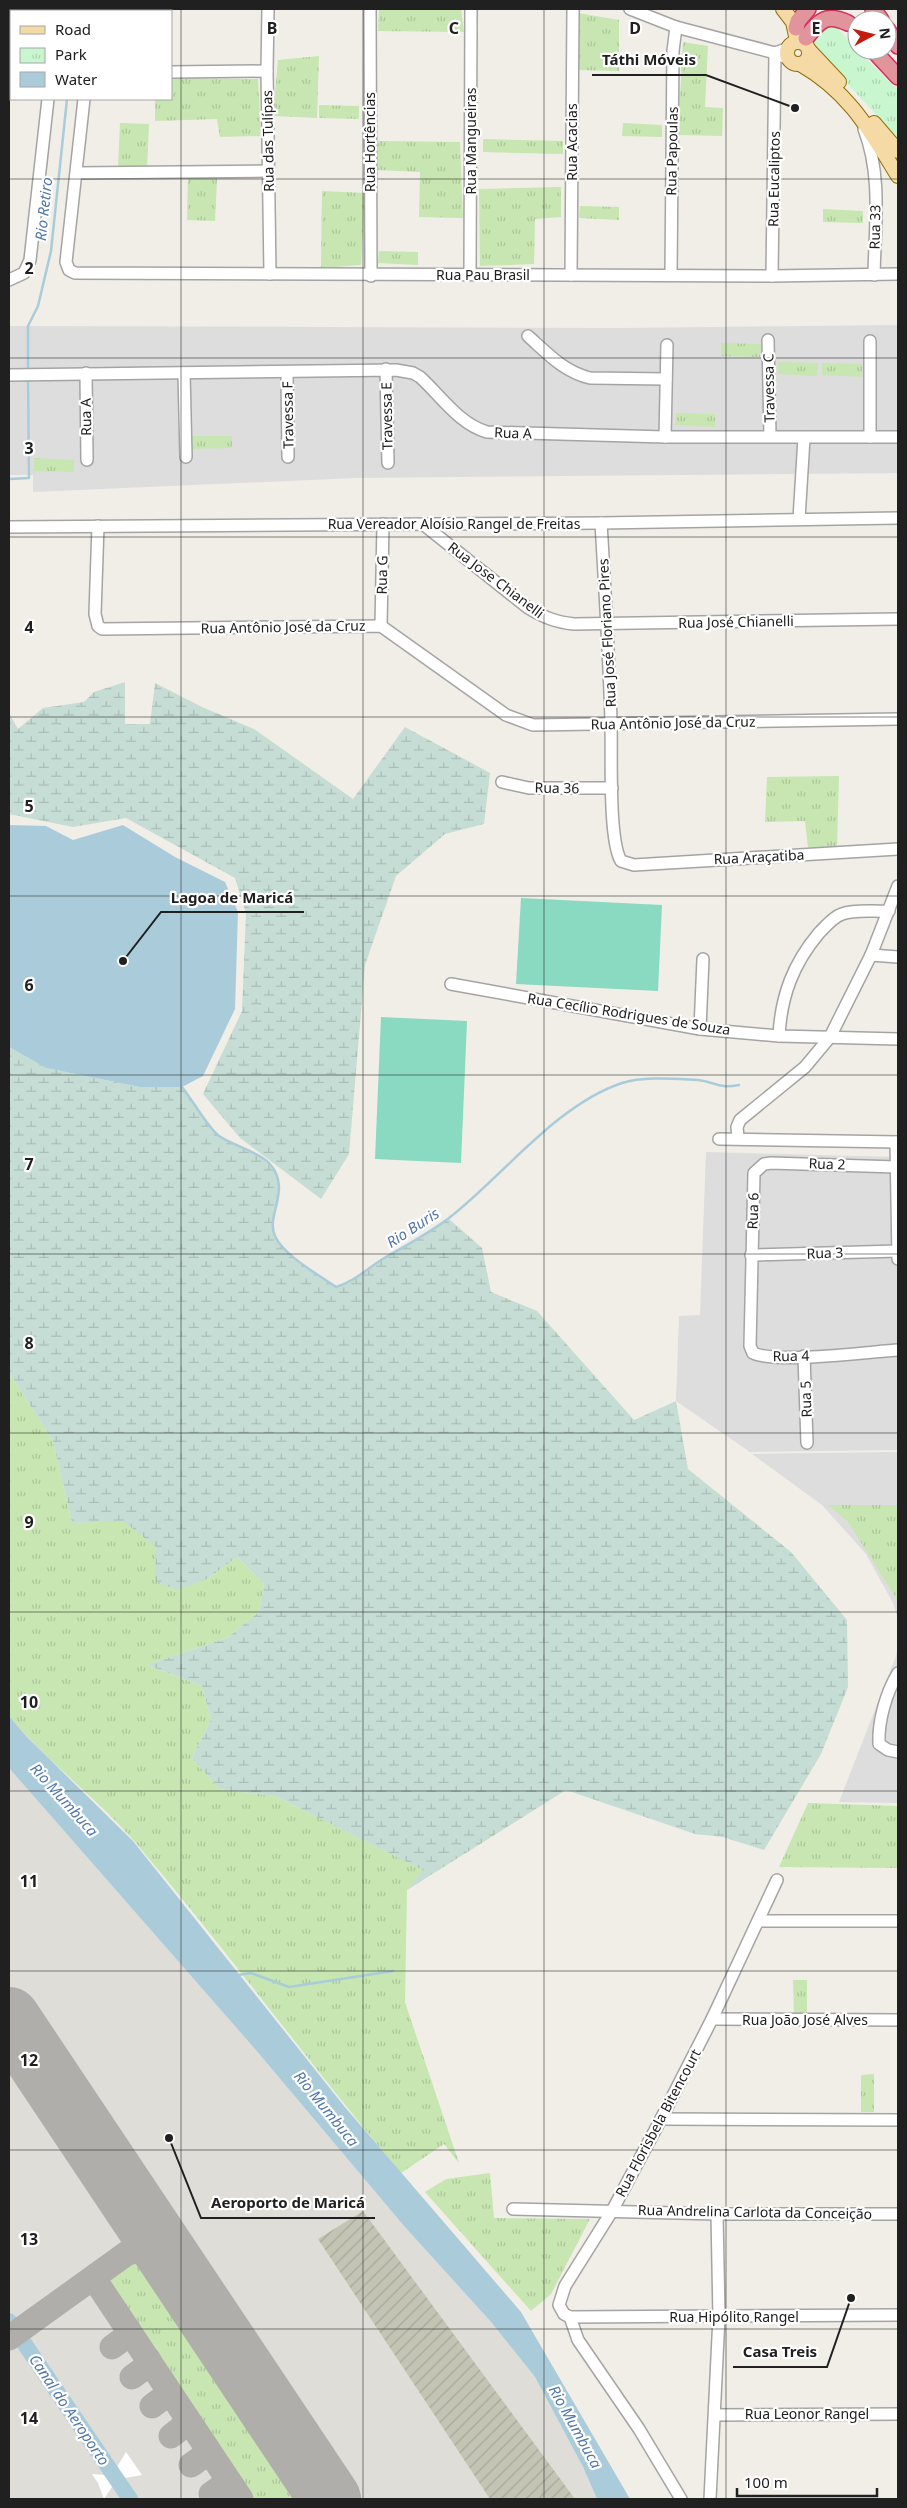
<svg xmlns="http://www.w3.org/2000/svg" width="907" height="2508" font-family="'Noto Sans',sans-serif">
<defs>
<pattern id="construction-furrows" width="10" height="10" patternUnits="userSpaceOnUse" patternTransform="scale(1.25)"><rect width="10" height="10" fill="#c3c4b3"/><path d="M-1 1l2-2M0 10L10 0M9 11l2-2" fill="none" stroke="#a7a89a"/></pattern>
<pattern id="grass-tufts" width="24" height="20" patternUnits="userSpaceOnUse" patternTransform="scale(1.25)"><rect width="24" height="20" fill="#c7e6b1"/><path d="M3 7l-1-3M5 7V3M7 7l1-3M15 17l-1-3M17 17v-4M19 17l1-3" fill="none" stroke="#abc598"/></pattern>
<pattern id="wetland-marsh" width="20" height="14" patternUnits="userSpaceOnUse" patternTransform="scale(1.25)"><rect width="20" height="14" fill="#c5ddd4"/><path d="M1 5h8M5 5V1M11 12h8M15 12V8" fill="none" stroke="#a9bdb6"/></pattern>
<pattern id="park-tufts" width="24" height="20" patternUnits="userSpaceOnUse" patternTransform="scale(1.25)"><rect width="24" height="20" fill="#c8f6cf"/><path d="M3 7l-1-3M5 7V3M7 7l1-3M15 17l-1-3M17 17v-4M19 17l1-3" fill="none" stroke="#acd3b1"/></pattern>
</defs>
<rect width="100%" height="100%" fill="#f0eee7"/>
<g fill="#dedddd">
<path d="M898,325V473L356,478L33,492V475H9V326L621,328Z"/>
<path d="M706,1152L898,1157V1450L750,1452L676,1401L679,1316L700,1315Z"/>
<path d="M898,1452V1621L894,1605L866,1554L822,1505L752,1454Z"/>
<path d="M898,1646V1803L839,1802L896,1656Z"/>
</g>
<path fill="#dfddd8" d="M9,1768L255,2049L404,2226L491,2322L535,2377L583,2467L597,2499H9Z"/>
<path fill="url(#construction-furrows)" d="M363,2211L575,2499H490L318,2239Z"/>
<g fill="url(#grass-tufts)">
<path d="M379,9H461L464,32L378,31Z"/>
<path d="M578,13L619,20V71L576,70Z"/>
<path d="M683,42L708,46L705,107L723,108L722,136L678,135Z"/>
<path d="M319,56L317,118L273,116L278,60Z"/>
<path d="M171,78L258,79L261,136L220,137L217,119L155,121V99H171Z"/>
<path d="M319,105L359,106V119L319,118Z"/>
<path d="M120,123L149,124L147,168L118,167Z"/>
<path d="M623,123L662,125V137L622,136Z"/>
<path d="M483,139L563,141V154L483,152Z"/>
<path d="M378,141L460,142L463,218L419,217L420,172L377,170Z"/>
<path d="M188,177L217,178L215,221L187,220Z"/>
<path d="M561,187V217L535,219L534,264L480,266L479,189Z"/>
<path d="M322,191L365,193L361,265L321,268Z"/>
<path d="M580,206L619,207V220L579,218Z"/>
<path d="M823,209L863,211V223L823,222Z"/>
<path d="M379,251L418,252V265L378,263Z"/>
<path d="M721,343L761,344L760,357L721,356Z"/>
<path d="M778,362L818,363L817,376L778,374Z"/>
<path d="M822,363L862,364V377L822,375Z"/>
<path d="M676,413L715,414V427L675,425Z"/>
<path d="M192,436H232V448L192,449Z"/>
<path d="M34,458L74,460V472L34,471Z"/>
<path d="M839,776L837,846L808,848L805,821L765,822L767,777Z"/>
<path d="M9,1373L53,1441L72,1523L123,1520L157,1547L207,1579L237,1557L264,1584L259,1612L227,1638L147,1665L202,1686L211,1719L192,1758L219,1789L275,1796L424,1870L407,1890L405,2002L459,2163L444,2144L401,2173C310,2065 227,1950 135,1842C96,1797 47,1762 9,1716Z"/>
<path d="M828,1505H898V1601L848,1522Z"/>
<path d="M808,1803L898,1806V1868L779,1867Z"/>
<path d="M793,1980H807V2017H794Z"/>
<path d="M874,2074V2112H861V2075Z"/>
<path d="M490,2173L494,2218L590,2219L551,2294L531,2311L425,2192L446,2179Z"/>
<path d="M137,2260L149,2266L305,2499H250L109,2287V2275L124,2264Z"/>
</g>
<g fill="url(#wetland-marsh)">
<path d="M125,682V724H150L155,683L202,707L254,729L353,799L405,727L490,773L484,824L445,834L396,876L365,965L349,1154L321,1199L240,1138L203,1094L242,1011L246,913L235,878L126,818L73,827L9,814V713L18,729L43,708L84,702L94,692Z"/>
<path d="M9,1047L46,1068L140,1087H182C191,1098 208,1129 219,1136C232,1145 259,1152 269,1163C292,1189 265,1215 275,1236C283,1254 319,1275 336,1287L349,1283L367,1269L449,1219L482,1248L491,1292L537,1311L634,1420L676,1401L688,1469L791,1552L847,1620L848,1687L821,1754L764,1850L723,1837L695,1834L566,1790L407,1890L423,1870L275,1796L219,1789L192,1758L211,1719L202,1686L147,1665L227,1638L259,1612L264,1584L237,1557L207,1579L177,1590L155,1581L156,1547L123,1521L72,1523L53,1441L9,1373Z"/>
</g>
<path fill="url(#park-tufts)" d="M833,23L857,50L898,90V138L818,52L812,41L821,26Z"/>
<g fill="#8ad9c1">
<path d="M521,898L662,905L658,991L516,984Z"/>
<path d="M381,1017L467,1021L461,1163L375,1159Z"/>
</g>
<g fill="#aaccda">
<path d="M9,825L46,826L73,840L123,825L175,857L225,882L238,912L235,1009L203,1076L182,1087H140L46,1068L9,1047Z"/>
<path d="M9,1716L27,1737L133,1841L344,2106L521,2312L630,2499H597L583,2467L535,2377L491,2322L404,2226L255,2049L9,1768Z"/>
</g>
<path fill="#fff" d="M126,2452L142,2475L125,2478L112,2487L104,2499L98,2483L92,2474L104,2475L117,2467Z"/>
<g fill="none" stroke-linecap="round" stroke-linejoin="round">
<g stroke="#aaccda" stroke-width="2.5">
<path d="M76,11V9"/>
<path d="M28,373V326L38,306L51,251L67,99"/>
<path d="M9,479L29,478L28,378"/>
<path d="M182,1087C191,1098 209,1129 219,1136C232,1145 259,1152 269,1163C293,1189 265,1215 275,1236C283,1255 319,1275 336,1287C353,1282 366,1270 381,1260C403,1247 428,1234 449,1218C503,1176 556,1105 622,1083C644,1076 676,1079 698,1080C716,1082 718,1089 739,1085"/>
<path d="M238,1975L251,1973L289,1987L393,1971"/>
</g>
<path stroke="#aaccda" stroke-width="16" d="M9,2321L130,2499"/>
<g stroke="#afaeaa" stroke-width="25">
<path d="M128,2253C147,2246 160,2252 174,2266"/>
<path d="M97,2275V2283L241,2499"/>
<path d="M9,2338L130,2251C142,2236 141,2220 133,2204"/>
<path d="M112,2347L123,2339L128,2329"/>
<path d="M132,2377L143,2369L148,2359"/>
<path d="M152,2406L164,2397L167,2389"/>
<path d="M171,2436L185,2425L187,2418"/>
<path d="M191,2465L201,2458L207,2448"/>
<path d="M211,2494L221,2487L232,2486"/>
</g>
<path stroke="#afaeaa" stroke-width="62" d="M9,2018L330,2499"/>
<g stroke="#a4a4a4" stroke-width="14">
<g id="minor">
<path d="M268,9L267,71L270,274"/>
<path d="M370,9L371,276"/>
<path d="M630,9L676,27L775,53L791,60"/>
<path d="M58,11V9"/>
<path d="M94,11V9"/>
<path d="M775,53L789,48"/>
<path d="M171,72L267,71"/>
<path d="M84,99L66,262L69,270L75,273L772,276L898,274"/>
<path d="M864,129C882,175 875,226 874,275"/>
<path d="M77,173L268,171"/>
<path d="M470,274L471,9"/>
<path d="M571,275L573,9"/>
<path d="M671,275L673,51L676,27"/>
<path d="M772,276L775,53"/>
<path d="M9,280L24,273L30,260L48,99"/>
<path d="M528,336C547,353 564,372 590,378L666,379"/>
<path d="M768,340L770,436"/>
<path d="M386,369L388,463"/>
<path d="M86,373L87,460"/>
<path d="M184,373L186,457"/>
<path d="M287,373L288,457"/>
<path d="M9,375L396,370L413,373L420,377C441,396 459,424 487,432L665,437H898"/>
<path d="M665,437L667,345"/>
<path d="M870,437V341"/>
<path d="M799,519L804,438"/>
<path d="M601,523C605,589 609,655 611,721C612,751 608,839 621,861L634,865L898,849"/>
<path d="M424,525L527,607C543,617 555,622 574,624L898,619"/>
<path d="M98,526L95,614L98,626L102,629L381,626L506,715L533,725L898,719"/>
<path d="M9,527L601,523L898,518"/>
<path d="M381,626L383,524"/>
<path d="M502,782L529,788H612"/>
<path d="M871,955L898,957"/>
<path d="M451,984L700,1029L779,1036L898,1039"/>
<path d="M700,1029L703,959"/>
<path d="M779,1036C781,996 793,964 819,933C826,926 833,917 842,914C856,909 874,912 889,911"/>
<path d="M738,1138L737,1127L740,1120L805,1067L830,1037L871,955L898,886"/>
<path d="M719,1139L898,1142"/>
<path d="M896,1142L898,1259"/>
<path d="M896,1167L771,1163L764,1164L754,1173L750,1346L753,1353C776,1364 868,1352 898,1350"/>
<path d="M751,1255L898,1251"/>
<path d="M804,1356L807,1443"/>
<path d="M898,1673C886,1693 878,1721 879,1744L888,1750L898,1752"/>
<path d="M777,1880L712,2019L661,2119L612,2211L565,2286L559,2305L564,2314L570,2317L898,2315"/>
<path d="M758,1921H898"/>
<path d="M712,2019L898,2020"/>
<path d="M661,2119L898,2120"/>
<path d="M513,2209L717,2214H898"/>
<path d="M570,2317L578,2340L639,2429L681,2499"/>
<path d="M715,2415L898,2414"/>
<path d="M710,2499L719,2317L717,2214"/>
</g>
</g>
<g stroke="#926f0a" stroke-width="16">
<g id="major">
<path d="M783,9L793,22L796,36"/>
<circle cx="798" cy="53" r="11"/>
<path d="M809,50L839,82"/>
<path d="M800,64C849,92 869,129 898,176"/>
<path d="M874,123L898,151"/>
</g>
</g>
<g stroke="#d0325c" stroke-width="18">
<g id="highway">
<path d="M873,9L881,20"/>
<path d="M796,28L798,21L808,9"/>
<path d="M887,29L898,46"/>
<path d="M806,38C820,20 826,13 848,23"/>
<path d="M873,50L898,77"/>
</g>
</g>
<use href="#minor" stroke="#fff" stroke-width="11"/>
<use href="#major" stroke="#f6daa6" stroke-width="14"/>
<use href="#highway" stroke="#e2949d" stroke-width="15"/>
</g>
<path fill="none" stroke="#202020" stroke-width="1" stroke-opacity="0.55" d="M181,9V2499M363,9V2499M544,9V2499M726,9V2499M9,179H898M9,358H898M9,537H898M9,717H898M9,896H898M9,1075H898M9,1254H898M9,1433H898M9,1612H898M9,1791H898M9,1971H898M9,2150H898M9,2329H898"/>
<g text-anchor="middle" stroke-width="4.5" stroke-linejoin="round" paint-order="stroke">
<g font-size="14" fill="#202020" stroke="#fff">
<text transform="translate(268 141) rotate(-91)" y="5">Rua das Tulípas</text>
<text transform="translate(471 141) rotate(-90)" y="5">Rua Mangueiras</text>
<text transform="translate(370 142) rotate(-90)" y="5">Rua Hortências</text>
<text transform="translate(572 142) rotate(-90)" y="5">Rua Acacias</text>
<text transform="translate(672 151) rotate(-89)" y="5">Rua Papoulas</text>
<text transform="translate(774 179) rotate(-89)" y="5">Rua Eucaliptos</text>
<text transform="translate(875 227) rotate(-89)" y="5">Rua 33</text>
<text x="483" y="280">Rua Pau Brasil</text>
<text transform="translate(769 388) rotate(-91)" y="5">Travessa C</text>
<text transform="translate(288 415) rotate(-91)" y="5">Travessa F</text>
<text transform="translate(387 416) rotate(-91)" y="5">Travessa E</text>
<text transform="translate(86 417) rotate(-91)" y="5">Rua A</text>
<text transform="translate(513 433) rotate(2)" y="5">Rua A</text>
<text x="454" y="529">Rua Vereador Aloísio Rangel de Freitas</text>
<text transform="translate(382 575) rotate(-89)" y="5">Rua G</text>
<text transform="translate(496 580) rotate(37)" y="5">Rua Jose Chianelli</text>
<text transform="translate(736 622) rotate(-1)" y="5">Rua José Chianelli</text>
<text transform="translate(283 627) rotate(-1)" y="5">Rua Antônio José da Cruz</text>
<text transform="translate(607 633) rotate(-93)" y="5">Rua José Floriano Pires</text>
<text transform="translate(673 723) rotate(-1)" y="5">Rua Antônio José da Cruz</text>
<text transform="translate(557 788) rotate(1)" y="5">Rua 36</text>
<text transform="translate(759 857) rotate(-3)" y="5">Rua Araçatiba</text>
<text transform="translate(629 1014) rotate(9)" y="5">Rua Cecílio Rodrigues de Souza</text>
<text transform="translate(827 1164) rotate(2)" y="5">Rua 2</text>
<text transform="translate(753 1211) rotate(-88)" y="5">Rua 6</text>
<text transform="translate(825 1253) rotate(-2)" y="5">Rua 3</text>
<text transform="translate(791 1356) rotate(-1)" y="5">Rua 4</text>
<text transform="translate(806 1399) rotate(-92)" y="5">Rua 5</text>
<text x="805" y="2025">Rua João José Alves</text>
<text transform="translate(658 2123) rotate(-62)" y="5">Rua Florisbela Bitencourt</text>
<text transform="translate(755 2212) rotate(1)" y="5">Rua Andrelina Carlota da Conceição</text>
<text x="734" y="2322">Rua Hipólito Rangel</text>
<text x="807" y="2419">Rua Leonor Rangel</text>
</g>
<g font-size="15" font-style="italic" fill="#5277aa" stroke="#fff">
<text transform="translate(44 209) rotate(-84)" y="5">Rio Retiro</text>
<text transform="translate(413 1228) rotate(-33)" y="5">Rio Buris</text>
<text transform="translate(64 1800) rotate(48)" y="5">Rio Mumbuca</text>
<text transform="translate(326 2109) rotate(51)" y="5">Rio Mumbuca</text>
<text transform="translate(69 2410) rotate(56)" y="5">Canal do Aeroporto</text>
<text transform="translate(575 2427) rotate(61)" y="5">Rio Mumbuca</text>
</g>
</g>
<g font-size="16" text-anchor="middle" font-weight="bold" fill="#202020" stroke="#fff" stroke-width="4.5" stroke-linejoin="round" paint-order="stroke">
<text x="272" y="34">B</text>
<text x="454" y="34">C</text>
<text x="635" y="34">D</text>
<text x="816" y="34">E</text>
<text x="29" y="274">2</text>
<text x="29" y="454">3</text>
<text x="29" y="633">4</text>
<text x="29" y="812">5</text>
<text x="29" y="991">6</text>
<text x="29" y="1170">7</text>
<text x="29" y="1349">8</text>
<text x="29" y="1528">9</text>
<text x="29" y="1708">10</text>
<text x="29" y="1887">11</text>
<text x="29" y="2066">12</text>
<text x="29" y="2245">13</text>
<text x="29" y="2424">14</text>
</g>
<path fill="none" stroke="#202020" stroke-width="2" d="M795 108L706 75H592M123 961L161 912H304M169 2138L201 2218H375M851 2298L827 2367H733"/>
<g fill="#202020" stroke="#fff" stroke-width="2">
<circle cx="795" cy="108" r="5"/>
<circle cx="123" cy="961" r="5"/>
<circle cx="169" cy="2138" r="5"/>
<circle cx="851" cy="2298" r="5"/>
</g>
<g font-size="15" text-anchor="middle" font-weight="bold" fill="#202020" stroke="#fff" stroke-width="4.5" stroke-linejoin="round" paint-order="stroke">
<text x="649" y="65">Táthi Móveis</text>
<text x="232" y="903">Lagoa de Maricá</text>
<text x="288" y="2208">Aeroporto de Maricá</text>
<text x="780" y="2357">Casa Treis</text>
</g>
<rect width="907" height="2508" fill="none" stroke="#202020" stroke-width="20"/>
<rect x="10" y="10" width="162" height="90" fill="#ffffff" stroke="#a6a6a6"/>
<rect x="20" y="26" width="25" height="8" fill="#f6daa6" stroke="#a6a6a6"/>
<text x="55" y="35" font-size="15" fill="#202020">Road</text>
<rect x="20" y="48" width="25" height="15" fill="url(#park-tufts)" stroke="#a6a6a6"/>
<text x="55" y="60" font-size="15" fill="#202020">Park</text>
<rect x="20" y="72" width="25" height="15" fill="#aaccda" stroke="#a6a6a6"/>
<text x="55" y="85" font-size="15" fill="#202020">Water</text>
<g transform="translate(872 35) rotate(83)"><circle r="24" fill="#ffffff" stroke="#a6a6a6"/>
<path d="M0-4L9 19L0 12L-9 19Z" fill="#c31b0d"/>
<text y="-8" font-size="14" font-weight="bold" text-anchor="middle" fill="#202020">N</text>
</g>
<path d="M737 2488v8h140v-8" fill="none" stroke="#202020" stroke-width="2.5"/>
<text x="744" y="2488" font-size="15" fill="#202020" stroke="#ffffff" stroke-width="4" paint-order="stroke">100 m</text>
</svg>
